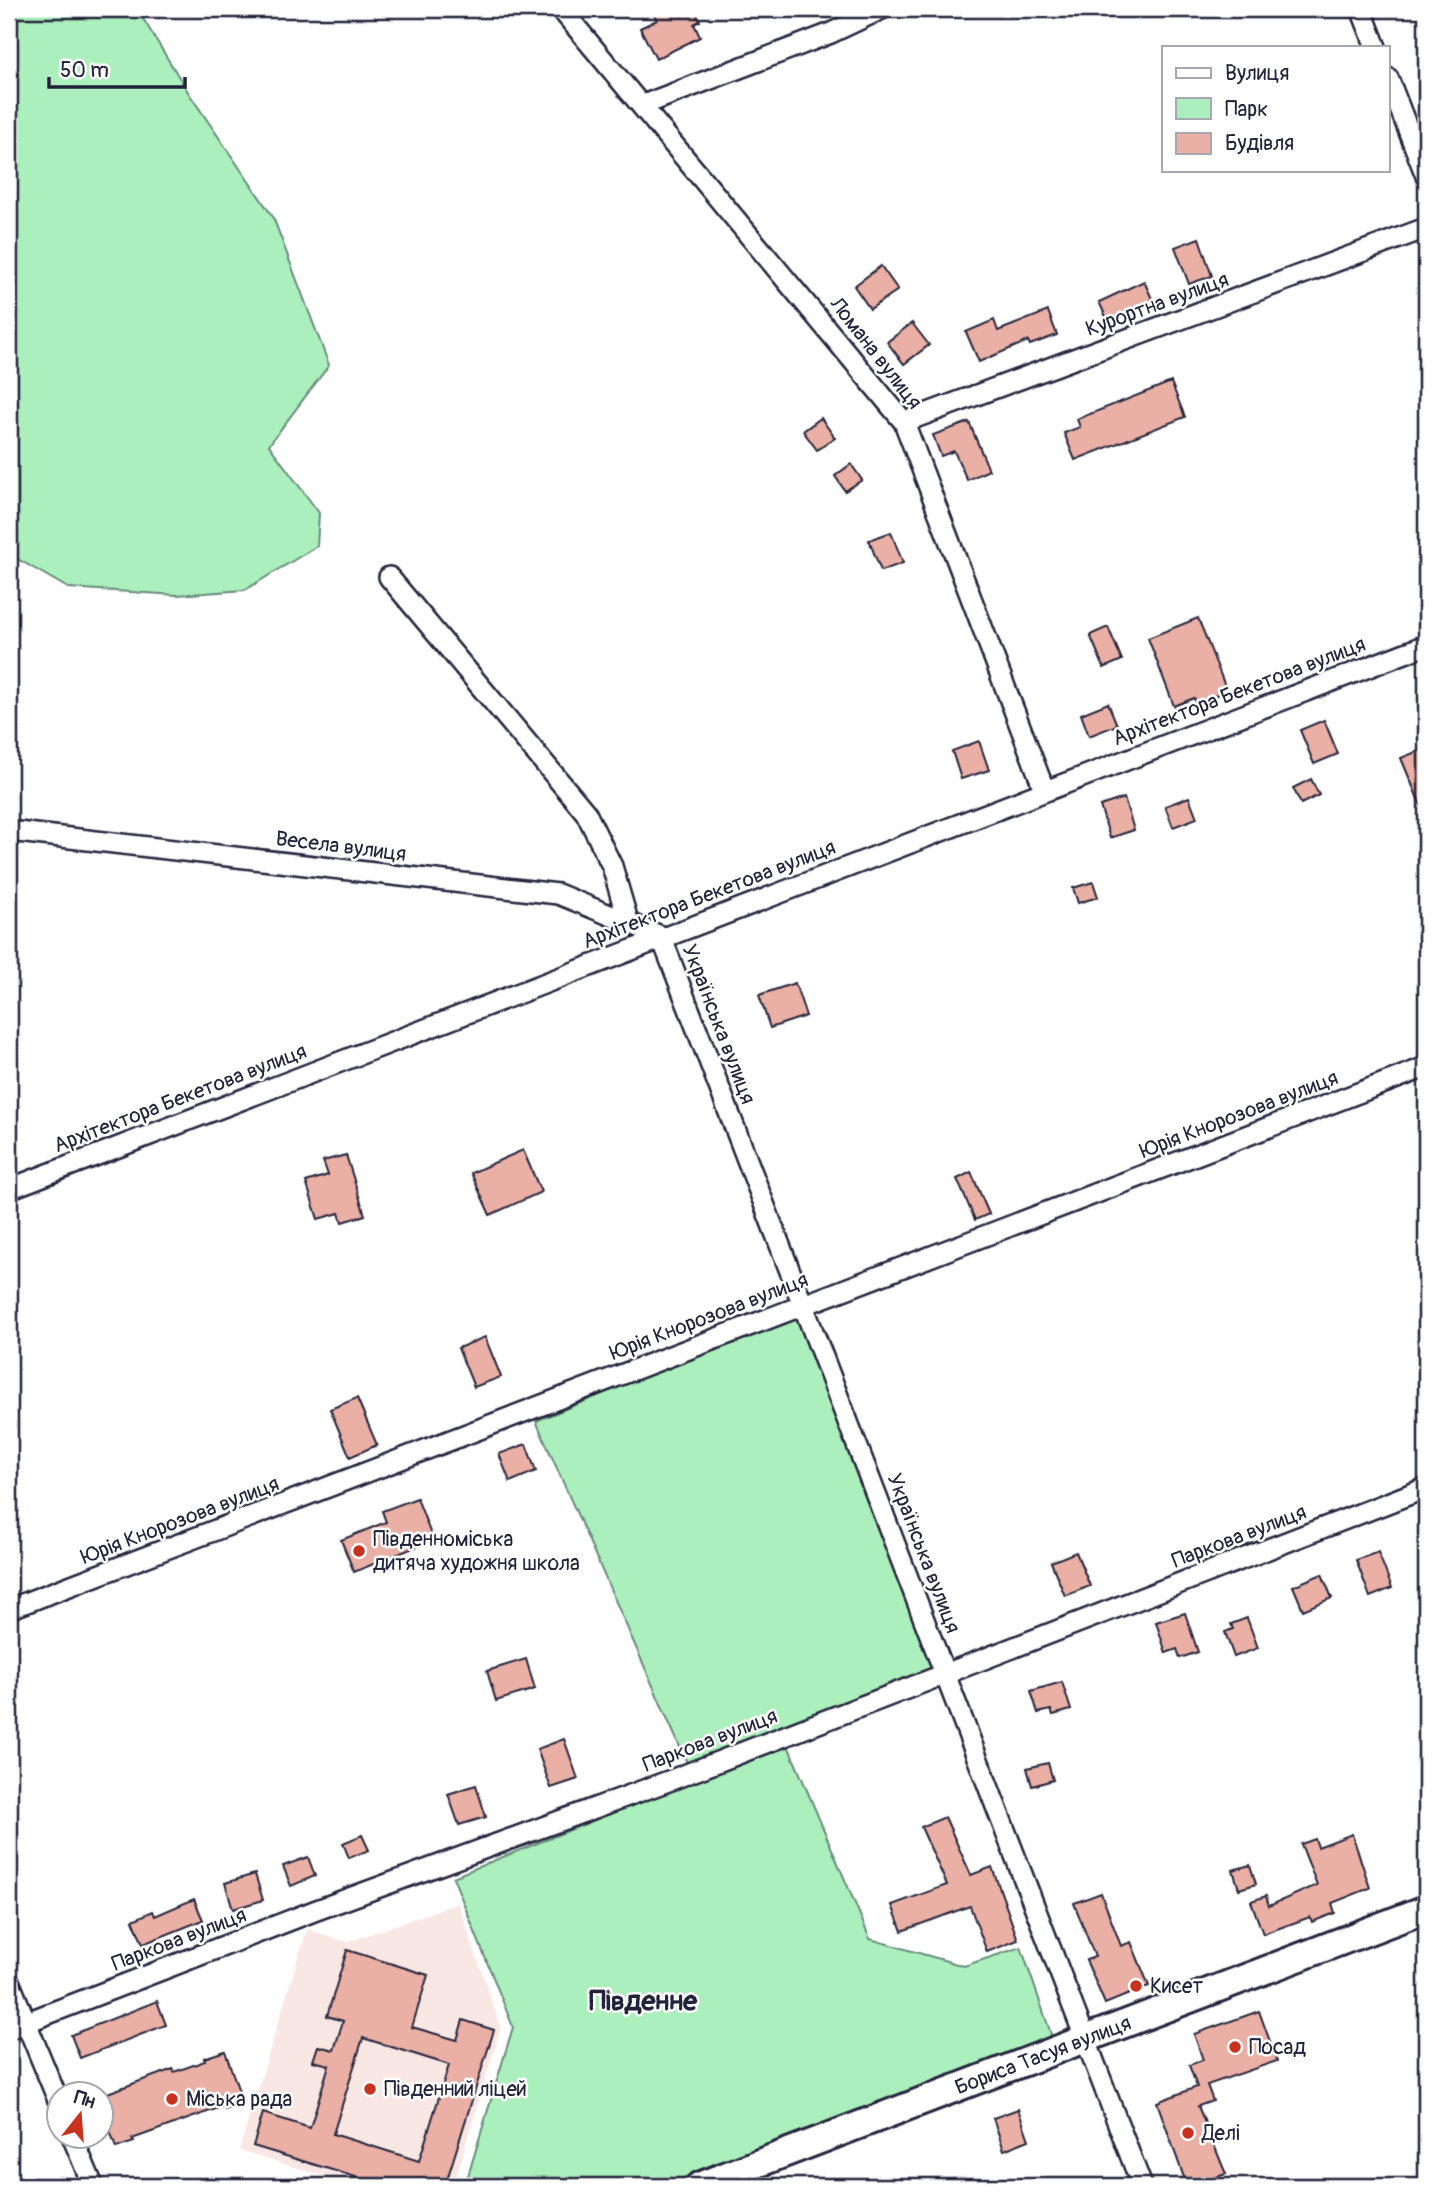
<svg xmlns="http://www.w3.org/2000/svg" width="1435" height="2195" font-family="Pangolin,sans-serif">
<rect width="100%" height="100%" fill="#fff"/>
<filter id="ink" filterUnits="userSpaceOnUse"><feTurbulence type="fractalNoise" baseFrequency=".0143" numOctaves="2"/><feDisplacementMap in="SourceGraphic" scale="14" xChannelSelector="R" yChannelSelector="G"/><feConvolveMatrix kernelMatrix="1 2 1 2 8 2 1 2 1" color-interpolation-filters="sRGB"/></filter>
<g filter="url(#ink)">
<path fill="#f9e7e4" d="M458,1903L501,2028L453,2186H356L239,2150L307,1929L347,1942Z"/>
<g fill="#abf0bc" stroke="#66897c" stroke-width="2">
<path d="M9,9H137L190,95L273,217L329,365L269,445L319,513L317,546L245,590L177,595L68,588L9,554Z"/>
<path d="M800,1313L936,1669L687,1763L536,1421Z"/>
<path d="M787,1743L870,1939L964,1966L1021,1947L1052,2037L662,2186H465L513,2027L453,1877Z"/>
</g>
<g fill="#eab0a5" stroke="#22223b" stroke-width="2" fill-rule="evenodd">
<path d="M651,9H694L700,21L694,24L700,37L656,59L640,28L657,20Z"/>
<path d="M1199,238L1212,276L1189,284L1175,247Z"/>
<path d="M881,266L898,290L870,309L854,286Z"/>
<path d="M1144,281L1153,301L1108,321L1099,302Z"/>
<path d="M1048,311L1057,335L1030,345L1028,341L979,362L966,332L994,320L998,331Z"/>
<path d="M912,323L929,345L904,364L887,342Z"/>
<path d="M1171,382L1185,417L1075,460L1064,433L1080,427L1077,419Z"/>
<path d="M821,418L835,438L817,450L803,431Z"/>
<path d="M969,422L989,470L967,480L954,451L941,456L933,435Z"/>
<path d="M851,464L862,480L845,491L835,476Z"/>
<path d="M891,532L903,563L881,571L869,540Z"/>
<path d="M1198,618L1227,691L1196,703L1194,698L1174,706L1148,638Z"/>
<path d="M1108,627L1122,660L1104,668L1090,635Z"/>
<path d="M1108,703L1117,725L1089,736L1081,714Z"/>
<path d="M1324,720L1338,754L1314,764L1300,730Z"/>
<path d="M979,741L989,770L961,779L952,751Z"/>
<path d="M1426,748V818L1401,758Z"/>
<path d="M1311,779L1319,795L1301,804L1293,788Z"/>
<path d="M1189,797L1197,818L1173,827L1165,806Z"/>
<path d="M1124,798L1134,830L1110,838L1100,806Z"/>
<path d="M1093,882L1098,897L1078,903L1073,888Z"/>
<path d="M795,983L806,1016L770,1028L759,995Z"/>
<path d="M523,1150L541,1192L490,1215L471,1173Z"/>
<path d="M346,1155L365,1215L342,1222L339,1213L318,1219L306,1182L328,1175L323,1161Z"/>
<path d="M971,1172L989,1214L975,1220L957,1179Z"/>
<path d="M485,1337L501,1377L474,1387L458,1348Z"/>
<path d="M357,1398L377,1445L350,1457L330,1409Z"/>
<path d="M526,1444L536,1471L510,1482L499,1454Z"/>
<path d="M417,1498L433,1540L354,1572L341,1540L386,1522L382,1511Z"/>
<path d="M1076,1552L1090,1586L1065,1596L1051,1562Z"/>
<path d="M1378,1552L1392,1588L1370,1597L1356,1560Z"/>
<path d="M1322,1574L1332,1598L1303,1610L1293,1586Z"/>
<path d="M1185,1613L1198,1652L1180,1658L1177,1649L1166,1653L1156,1622Z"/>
<path d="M1247,1618L1258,1648L1234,1657L1225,1632L1233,1629L1231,1624Z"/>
<path d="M526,1659L535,1689L496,1701L487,1671Z"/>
<path d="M1062,1682L1071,1710L1053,1715L1051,1710L1038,1713L1031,1691Z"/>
<path d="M564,1739L578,1779L551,1788L537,1749Z"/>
<path d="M1048,1763L1053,1780L1032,1786L1027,1768Z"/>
<path d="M476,1785L486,1817L459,1825L448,1794Z"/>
<path d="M945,1817L971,1875L992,1867L1018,1940L987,1952L970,1906L902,1931L892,1905L947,1885L921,1827Z"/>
<path d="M1352,1834L1370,1888L1332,1903L1335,1913L1312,1922L1310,1917L1263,1934L1251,1901L1266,1896L1269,1906L1317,1885L1301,1844L1315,1839L1318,1847Z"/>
<path d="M362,1835L369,1850L349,1858L343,1843Z"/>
<path d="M308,1857L315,1876L291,1886L283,1866Z"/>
<path d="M1250,1865L1256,1884L1239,1889L1233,1870Z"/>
<path d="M255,1874L263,1900L233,1909L225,1883Z"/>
<path d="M1101,1893L1121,1946L1131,1942L1149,1986L1105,2004L1086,1960L1095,1957L1074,1903Z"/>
<path d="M194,1899L203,1920L143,1944L133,1920L153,1911L155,1916Z"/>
<path d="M347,1950L428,1975L412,2027L457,2040L463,2020L494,2030L445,2186H385L253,2146L263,2113L310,2128L329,2065L313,2061L318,2046L334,2050L343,2021L327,2016ZM363,2038L449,2065L419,2161L333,2134Z"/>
<path d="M157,2001L166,2025L80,2058L71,2035Z"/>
<path d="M1259,2011L1277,2061L1207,2085L1213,2101L1198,2106L1226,2174L1187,2186L1157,2102L1197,2087L1189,2065L1203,2060L1194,2034Z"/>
<path d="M225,2051L243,2103L225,2109L224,2106L132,2139L134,2142L116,2148L102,2109V2095L173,2069L174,2072L205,2061L204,2058Z"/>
<path d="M1018,2109L1029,2140L1004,2150L993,2118Z"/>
</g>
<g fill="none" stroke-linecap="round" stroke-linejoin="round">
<g stroke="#22223b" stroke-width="24">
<g id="street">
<path d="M561,9L904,422L1044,789"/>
<path d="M1361,9L1376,47"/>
<path d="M1388,78L1426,176"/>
<path d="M643,105L831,33L882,9"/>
<path d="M904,422L1426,228"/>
<path d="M389,577L586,813L612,866L628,921"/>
<path d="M9,831L558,894L661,936L1142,2186"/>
<path d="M9,1189L1426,645"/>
<path d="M9,1609L1426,1067"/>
<path d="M9,1981L60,2105"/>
<path d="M9,2029L314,1911L671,1780L1426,1488"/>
<path d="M72,2136L93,2186"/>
</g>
</g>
<g stroke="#22223b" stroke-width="32">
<g id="secondary">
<path id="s1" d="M699,2186L1426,1909"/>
</g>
</g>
<use href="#street" stroke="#fff" stroke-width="19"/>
<use href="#secondary" stroke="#fff" stroke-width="26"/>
</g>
</g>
<g fill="#c8321e" stroke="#fff" stroke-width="2.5">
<circle cx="359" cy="1551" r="7"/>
<circle cx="1136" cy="1986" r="7"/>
<circle cx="1235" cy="2047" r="7"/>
<circle cx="370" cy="2089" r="7"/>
<circle cx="172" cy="2099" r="7"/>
<circle cx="1188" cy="2133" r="7"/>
</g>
<g text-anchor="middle" stroke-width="5" stroke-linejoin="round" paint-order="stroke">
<g font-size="21" fill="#22223b" stroke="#fff">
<text transform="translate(1157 304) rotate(-20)" y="7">Курортна вулиця</text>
<text transform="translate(876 353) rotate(52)" y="7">Ломана вулиця</text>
<text transform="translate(1239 691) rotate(-21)" y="7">Архітектора Бекетова вулиця</text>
<text transform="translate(341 846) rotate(7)" y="7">Весела вулиця</text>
<text transform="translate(709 894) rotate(-21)" y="7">Архітектора Бекетова вулиця</text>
<text transform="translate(719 1024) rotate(69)" y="7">Українська вулиця</text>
<text transform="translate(180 1098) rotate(-21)" y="7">Архітектора Бекетова вулиця</text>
<text transform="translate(1239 1114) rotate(-21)" y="7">Юрія Кнорозова вулиця</text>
<text transform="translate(709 1316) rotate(-21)" y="7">Юрія Кнорозова вулиця</text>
<text transform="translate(180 1520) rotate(-21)" y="7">Юрія Кнорозова вулиця</text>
<text transform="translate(1239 1536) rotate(-21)" y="7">Паркова вулиця</text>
<text transform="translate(924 1553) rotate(69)" y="7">Українська вулиця</text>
<text transform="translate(710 1740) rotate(-21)" y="7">Паркова вулиця</text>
<text transform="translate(179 1939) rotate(-21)" y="7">Паркова вулиця</text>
<text dy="7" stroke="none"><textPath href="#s1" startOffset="368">Бориса Тасуя вулиця</textPath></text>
</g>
<g font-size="21" fill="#22223b" stroke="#fff" text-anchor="start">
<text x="373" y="1546">Південноміська<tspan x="373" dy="24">дитяча художня школа</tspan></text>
<text x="1150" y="1993">Кисет</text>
<text x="1249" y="2054">Посад</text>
<text x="384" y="2096">Південний ліцей</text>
<text x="186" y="2106">Міська рада</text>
<text x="1202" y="2140">Делі</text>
</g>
<g font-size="28" font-weight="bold" fill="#22223b" stroke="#fff">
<text x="643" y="2010">Південне</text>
</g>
</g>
<rect width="1435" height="2195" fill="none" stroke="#fff" stroke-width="35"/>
<rect x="18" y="18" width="1400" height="2160" fill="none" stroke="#22223b" stroke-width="2.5" filter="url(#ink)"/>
<rect x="1162" y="46" width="228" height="126" fill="#ffffff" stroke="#a7a7b1" stroke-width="2"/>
<rect x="1176" y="68" width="35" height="10" fill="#ffffff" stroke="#a7a7b1" stroke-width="2"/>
<text x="1225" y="80" font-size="21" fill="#22223b">Вулиця</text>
<rect x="1176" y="98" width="35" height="21" fill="#abf0bc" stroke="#a7a7b1" stroke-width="2"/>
<text x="1225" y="116" font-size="21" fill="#22223b">Парк</text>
<rect x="1176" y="133" width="35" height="21" fill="#eab0a5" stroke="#a7a7b1" stroke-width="2"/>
<text x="1225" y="150" font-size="21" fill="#22223b">Будівля</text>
<g transform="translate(80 2115) rotate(17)"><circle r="33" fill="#ffffff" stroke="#a7a7b1" stroke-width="2"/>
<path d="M0-5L12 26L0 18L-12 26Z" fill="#c8321e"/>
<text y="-10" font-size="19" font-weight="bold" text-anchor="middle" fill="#22223b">Пн</text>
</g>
<path d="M49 77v10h136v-10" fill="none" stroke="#22223b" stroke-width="3.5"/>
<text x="60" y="77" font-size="21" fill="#22223b" stroke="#ffffff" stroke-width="5" paint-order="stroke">50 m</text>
</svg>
